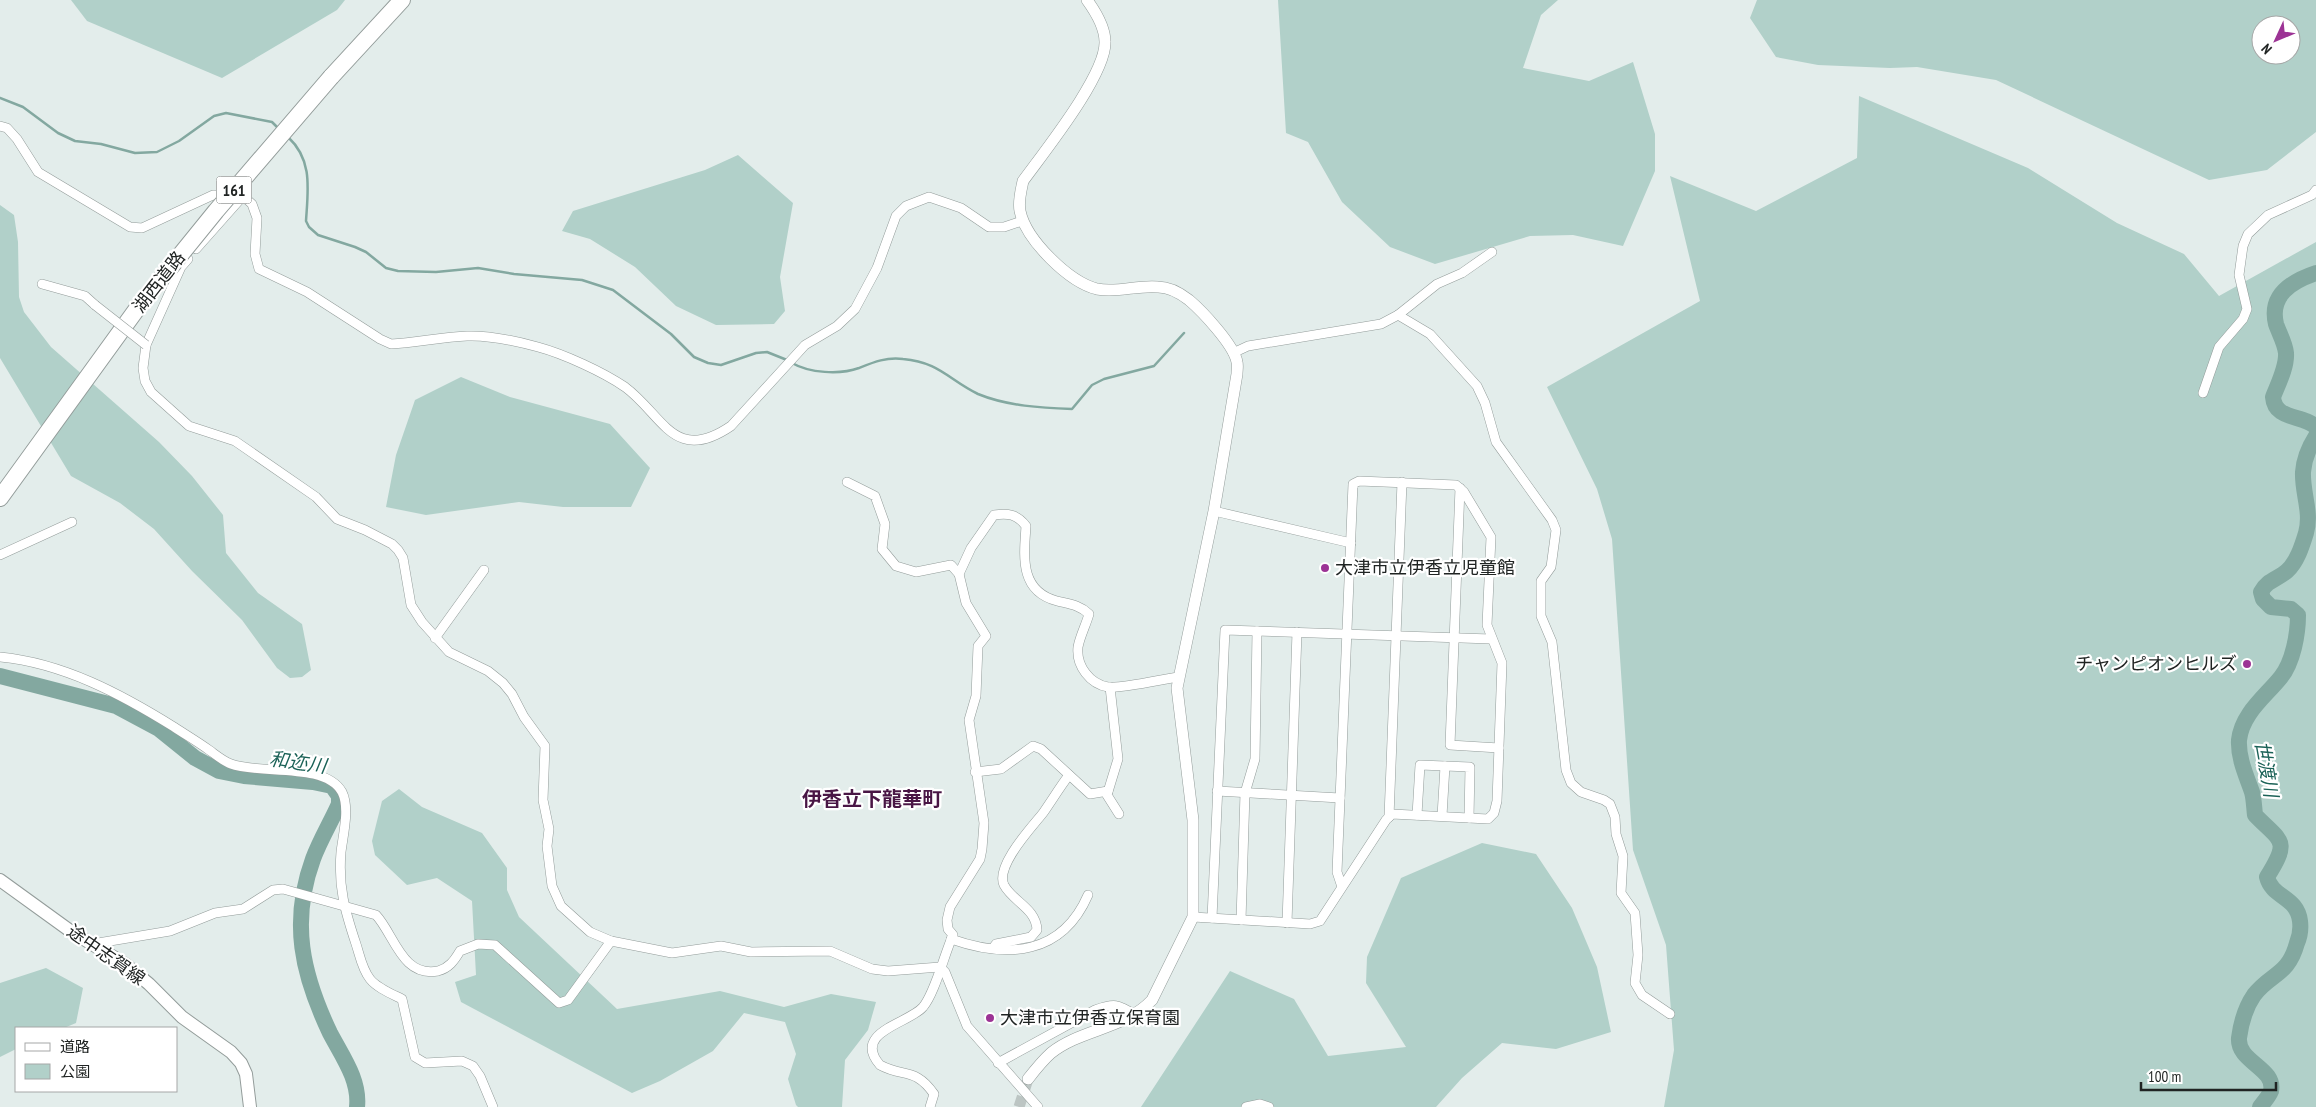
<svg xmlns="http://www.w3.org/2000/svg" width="2316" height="1107" font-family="'PT Sans Narrow','Noto Sans JP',sans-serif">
<rect width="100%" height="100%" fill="#e3edeb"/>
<g fill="#b1d0c9" fill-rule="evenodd">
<path d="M71,0H345L337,10L222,78L87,21Z"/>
<path d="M1278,0H1558L1541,15L1523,68L1589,81L1633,62L1655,134V171L1623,246L1573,235L1530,236L1435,264L1390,247L1342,202L1308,142L1286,133Z"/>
<path d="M1757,0H2316V132L2267,170L2209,180L1996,80L1917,67L1890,68L1818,65L1776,57L1750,18ZM2261,25H2291V55H2261Z"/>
<path d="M1859,96L2028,168L2117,223L2184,254L2219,296L2316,242V1107H1664L1674,1050L1666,945L1633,850L1612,539L1597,489L1547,387L1700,301L1670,176L1756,211L1857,158Z"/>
<path d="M738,155L793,203L780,277L785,311L774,324L716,325L676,306L635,267L590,239L562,231L573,211L705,170Z"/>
<path d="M0,205L14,215L18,242L19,297L24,312L51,347L159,442L192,476L223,515L226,553L258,593L302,624L311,670L302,677L290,678L277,668L242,620L192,571L154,529L120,503L71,476L0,358Z"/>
<path d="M461,377L510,397L610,424L650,468L631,507H563L519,502L426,515L386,507L396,455L415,400Z"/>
<path d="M399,789L422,807L482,833L507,868V890L519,917L617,1009L720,991L784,1007L831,994L876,1002L868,1030L845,1060L842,1107H798L796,1105L788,1079L796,1054L785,1022L744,1013L713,1051L660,1081L632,1093L461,1002L455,982L476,975L472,901L437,878L407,885L375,855L372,841L382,801Z"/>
<path d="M1482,843L1536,854L1572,908L1597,967L1611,1032L1556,1049L1502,1043L1462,1078L1436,1107H1141L1230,971L1294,999L1328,1056L1406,1047L1366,983L1367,957L1401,878Z"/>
<path d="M46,968L83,988L76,1023L64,1028H16V1049L0,1057V983Z"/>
</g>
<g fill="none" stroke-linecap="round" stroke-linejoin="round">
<g stroke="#83a8a0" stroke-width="2.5">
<path d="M0,98L23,107L58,133L75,141L101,144L135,153L157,152L179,141L214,116L226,113L272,122L278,128"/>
<path d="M288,137C313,160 308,189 306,221L309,227L318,235L355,247L366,252L386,268L398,271L436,272L478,268L514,274L582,280L613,290L671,334L694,357L708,363L721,365L756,353L767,352L787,360"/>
<path d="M792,363C809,373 840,375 859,368C874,362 886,357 903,359C939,362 949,380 978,394C1007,406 1042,408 1072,409L1092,385L1104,379L1154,366L1184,333"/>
</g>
<g stroke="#83a8a0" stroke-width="16">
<path d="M2316,273C2292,281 2269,295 2276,324C2279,333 2285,343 2286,353C2287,367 2278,384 2273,397C2275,421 2303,414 2316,427"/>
<path d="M0,676L116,706L159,729L195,758L219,771L244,776L313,782L332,786L339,796V804C331,822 320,840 313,859C290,922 302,974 330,1033C342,1056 360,1080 357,1107"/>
<path d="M2260,1107C2264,1102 2269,1096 2271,1091C2276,1068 2237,1062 2239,1038C2241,1023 2245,1008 2254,995C2271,973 2288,976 2297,943C2300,936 2301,929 2300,921C2297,896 2272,898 2267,877C2291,839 2281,842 2255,815C2254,807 2254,799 2252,792C2246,775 2238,758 2239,740C2242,713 2266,696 2281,677C2293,662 2298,634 2298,615L2291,609L2271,607L2263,599L2261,592C2267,580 2278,579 2287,571C2297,562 2302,546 2306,533C2312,512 2302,493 2303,472C2304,459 2309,447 2316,436"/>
</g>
<path stroke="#bcc5c3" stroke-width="11" stroke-dasharray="11 5.5" stroke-linecap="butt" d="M1019,1107L1028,1079"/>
<g stroke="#939c9a" stroke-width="10">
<g id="minor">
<path d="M0,126L7,128L17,139L38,172L130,227L142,228L213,195L243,196L252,204L257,218L255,254L259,269L307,292L380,339L391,344C416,343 441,337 467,336C489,335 516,341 538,347C564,354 603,372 625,387C663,415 674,465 731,426L805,345L837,326L855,309L877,268L896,216L906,206L929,197L961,208L989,227H1004L1019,222"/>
<path d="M196,249L243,196"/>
<path d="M188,259L181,267L146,345L143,368L145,381L151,392L189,426L235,441L316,497L337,519L365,530L392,544L398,550L403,558L411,605L422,622L449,652L488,671L503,683L512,694L524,717L545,746L543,800L549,829L547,846L552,886L561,906L590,932L611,941"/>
<path d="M42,284L85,296L95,305"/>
<path d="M1398,315L1437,284L1462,273L1492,252"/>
<path d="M1233,353L1248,346L1381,324L1398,315L1430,334L1477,386L1485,403L1496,442L1552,520L1556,530L1551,567L1541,581V616L1552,642L1566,770L1571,783L1581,792L1604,800L1610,804L1615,817L1616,834L1623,856L1621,893L1635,913L1638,955L1635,983L1642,995L1670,1014"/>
<path d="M2203,393L2219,347L2243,319L2247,309L2239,275L2243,246L2248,234L2268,215L2312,195L2316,190"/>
<path d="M847,482L875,496L885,524L882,549L896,566L916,572L951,565L959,574L966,603L986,636L978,646L976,696L969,720L984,823L982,849L980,859L950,907L947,920L948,929L953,935C944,955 935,993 923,1007C910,1023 851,1032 880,1065C904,1078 915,1067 934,1094L930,1107"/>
<path d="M1460,488L1450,745L1499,748"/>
<path d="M1214,511L1351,543"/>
<path d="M0,555L72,522"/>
<path d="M959,574L971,548L994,515C1008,513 1017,514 1026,526C1024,556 1019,591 1057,601C1069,604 1080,605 1089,614C1086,625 1080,636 1078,647C1076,666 1090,684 1108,687C1121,689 1163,679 1178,677"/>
<path d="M435,638L484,570"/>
<path d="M0,657C63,663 121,694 174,727C186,735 198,742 209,750C216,755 223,761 231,764C261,775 325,762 342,792C350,808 343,835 341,852C338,887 345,911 356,944C360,956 362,969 370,979C377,988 392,994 402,999L415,1057L425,1063L462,1061L473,1066L480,1076L493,1107"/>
<path d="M1110,687L1118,759L1107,795L1119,814"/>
<path d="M975,772L1001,769L1033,746L1041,749L1090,794L1108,791"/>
<path d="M1217,791L1340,798"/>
<path d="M1417,815L1420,765L1470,767L1469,818"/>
<path d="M1442,816L1445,766"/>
<path d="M1389,817L1402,482"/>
<path d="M1193,917L1310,924L1320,921L1386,820L1392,814L1488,819L1494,813L1497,801L1502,663L1487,625L1491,537L1464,492L1456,485L1359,481L1353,484L1337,872L1342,887"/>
<path d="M1212,918L1225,630L1491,639"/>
<path d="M1241,920L1245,793L1255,759L1257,631"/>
<path d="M1287,923L1297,632"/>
<path d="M951,939C1008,959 1062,955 1088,895"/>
<path d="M92,944L170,931L215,913L243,909L273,890L283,889L376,915C394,934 402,978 438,971C449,968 454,961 460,951L478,944L495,945L559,1003L568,1000L611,941L672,953L721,946L751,952L830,951L872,969L888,971L940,967L945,972L967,1026L1038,1107"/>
<path d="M993,948L996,944L1031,937L1037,930C1036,908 1013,902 1004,885C995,866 1032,827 1043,813C1052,800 1060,787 1069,775"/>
<path d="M998,1063L1095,1010C1114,1003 1118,1004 1135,1015"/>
<path d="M1246,1107L1260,1104L1269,1107"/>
</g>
</g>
<g stroke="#939c9a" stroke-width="12">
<path id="tertiary" d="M1028,1079C1035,1070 1042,1061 1051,1053C1081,1029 1125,1029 1152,1000L1193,917V820L1177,688L1214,511L1237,374C1237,370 1238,366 1237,362C1234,345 1202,311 1189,300C1180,293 1169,287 1158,287C1137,285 1118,293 1097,289C1069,282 1026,240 1020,211C1018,201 1021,191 1023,181C1044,152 1106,75 1105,42C1105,28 1095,11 1087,0"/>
</g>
<g stroke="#939c9a" stroke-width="14">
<path id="secondary" d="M0,880L69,930L125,964L149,984L182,1017L231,1052L241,1063L246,1074L250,1107"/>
</g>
<g stroke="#939c9a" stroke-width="18">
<g id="motorway">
<path d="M331,77L402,0"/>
<path d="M0,498L139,306"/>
</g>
</g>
<use href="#minor" stroke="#fff" stroke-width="9"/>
<use href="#tertiary" stroke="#fff" stroke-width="11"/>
<use href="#secondary" stroke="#fff" stroke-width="12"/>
<use href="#motorway" stroke="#fff" stroke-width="16"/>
<g stroke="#939c9a" stroke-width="10" stroke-linecap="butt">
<path id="minor-bridge" d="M95,305L146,345"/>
</g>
<g stroke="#939c9a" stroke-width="18" stroke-linecap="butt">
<path id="motorway-bridge" d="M139,306L216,211L331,77"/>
</g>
<use href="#minor-bridge" stroke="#fff" stroke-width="9"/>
<use href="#motorway-bridge" stroke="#fff" stroke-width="16"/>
</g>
<g fill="#9c3395" stroke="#fff" stroke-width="2">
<circle cx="1325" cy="568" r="5"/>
<circle cx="2247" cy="664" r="5"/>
<circle cx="990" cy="1018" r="5"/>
</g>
<g text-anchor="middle" stroke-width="4.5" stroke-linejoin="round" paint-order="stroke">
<rect fill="#fff" stroke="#636665" stroke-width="1" x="216.5" y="176.5" width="35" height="27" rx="4"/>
<g font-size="16" font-weight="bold" fill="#202423">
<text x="234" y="196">161</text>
</g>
<g font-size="18" fill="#202423" stroke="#fff">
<text transform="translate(159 282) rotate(-52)" y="6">湖西道路</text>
<text transform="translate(106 955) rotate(35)" y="6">途中志賀線</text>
</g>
<g font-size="18" fill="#202423" stroke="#fff" text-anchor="start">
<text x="1335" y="574">大津市立伊香立児童館</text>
<text x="2237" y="670" text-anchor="end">チャンピオンヒルズ</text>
<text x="1000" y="1024">大津市立伊香立保育園</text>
</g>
<g font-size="19" font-style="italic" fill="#1b6257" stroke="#fff">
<text transform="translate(298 762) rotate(8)" y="7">和迩川</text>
<text transform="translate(2267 769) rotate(80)" y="7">世渡川</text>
</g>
<g font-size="20" font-weight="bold" fill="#491645" stroke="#fff">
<text x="872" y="806">伊香立下龍華町</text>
</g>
</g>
<rect x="15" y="1027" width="162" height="65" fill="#ffffff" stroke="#a6a7a7"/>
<rect x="25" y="1043" width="25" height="8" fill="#ffffff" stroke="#a6a7a7"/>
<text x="60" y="1052" font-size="15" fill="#202423">道路</text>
<rect x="25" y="1064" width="25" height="15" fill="#b1d0c9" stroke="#a6a7a7"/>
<text x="60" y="1077" font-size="15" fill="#202423">公園</text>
<g transform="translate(2276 40) rotate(226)"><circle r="24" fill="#ffffff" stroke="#a6a7a7"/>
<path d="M0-4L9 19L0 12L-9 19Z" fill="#9c3395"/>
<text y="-8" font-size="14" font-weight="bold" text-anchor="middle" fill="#202423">N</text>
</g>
<path d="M2141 1082v8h135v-8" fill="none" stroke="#202423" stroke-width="2.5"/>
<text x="2148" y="1082" font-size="15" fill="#202423" stroke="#ffffff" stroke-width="4" paint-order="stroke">100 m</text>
</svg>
